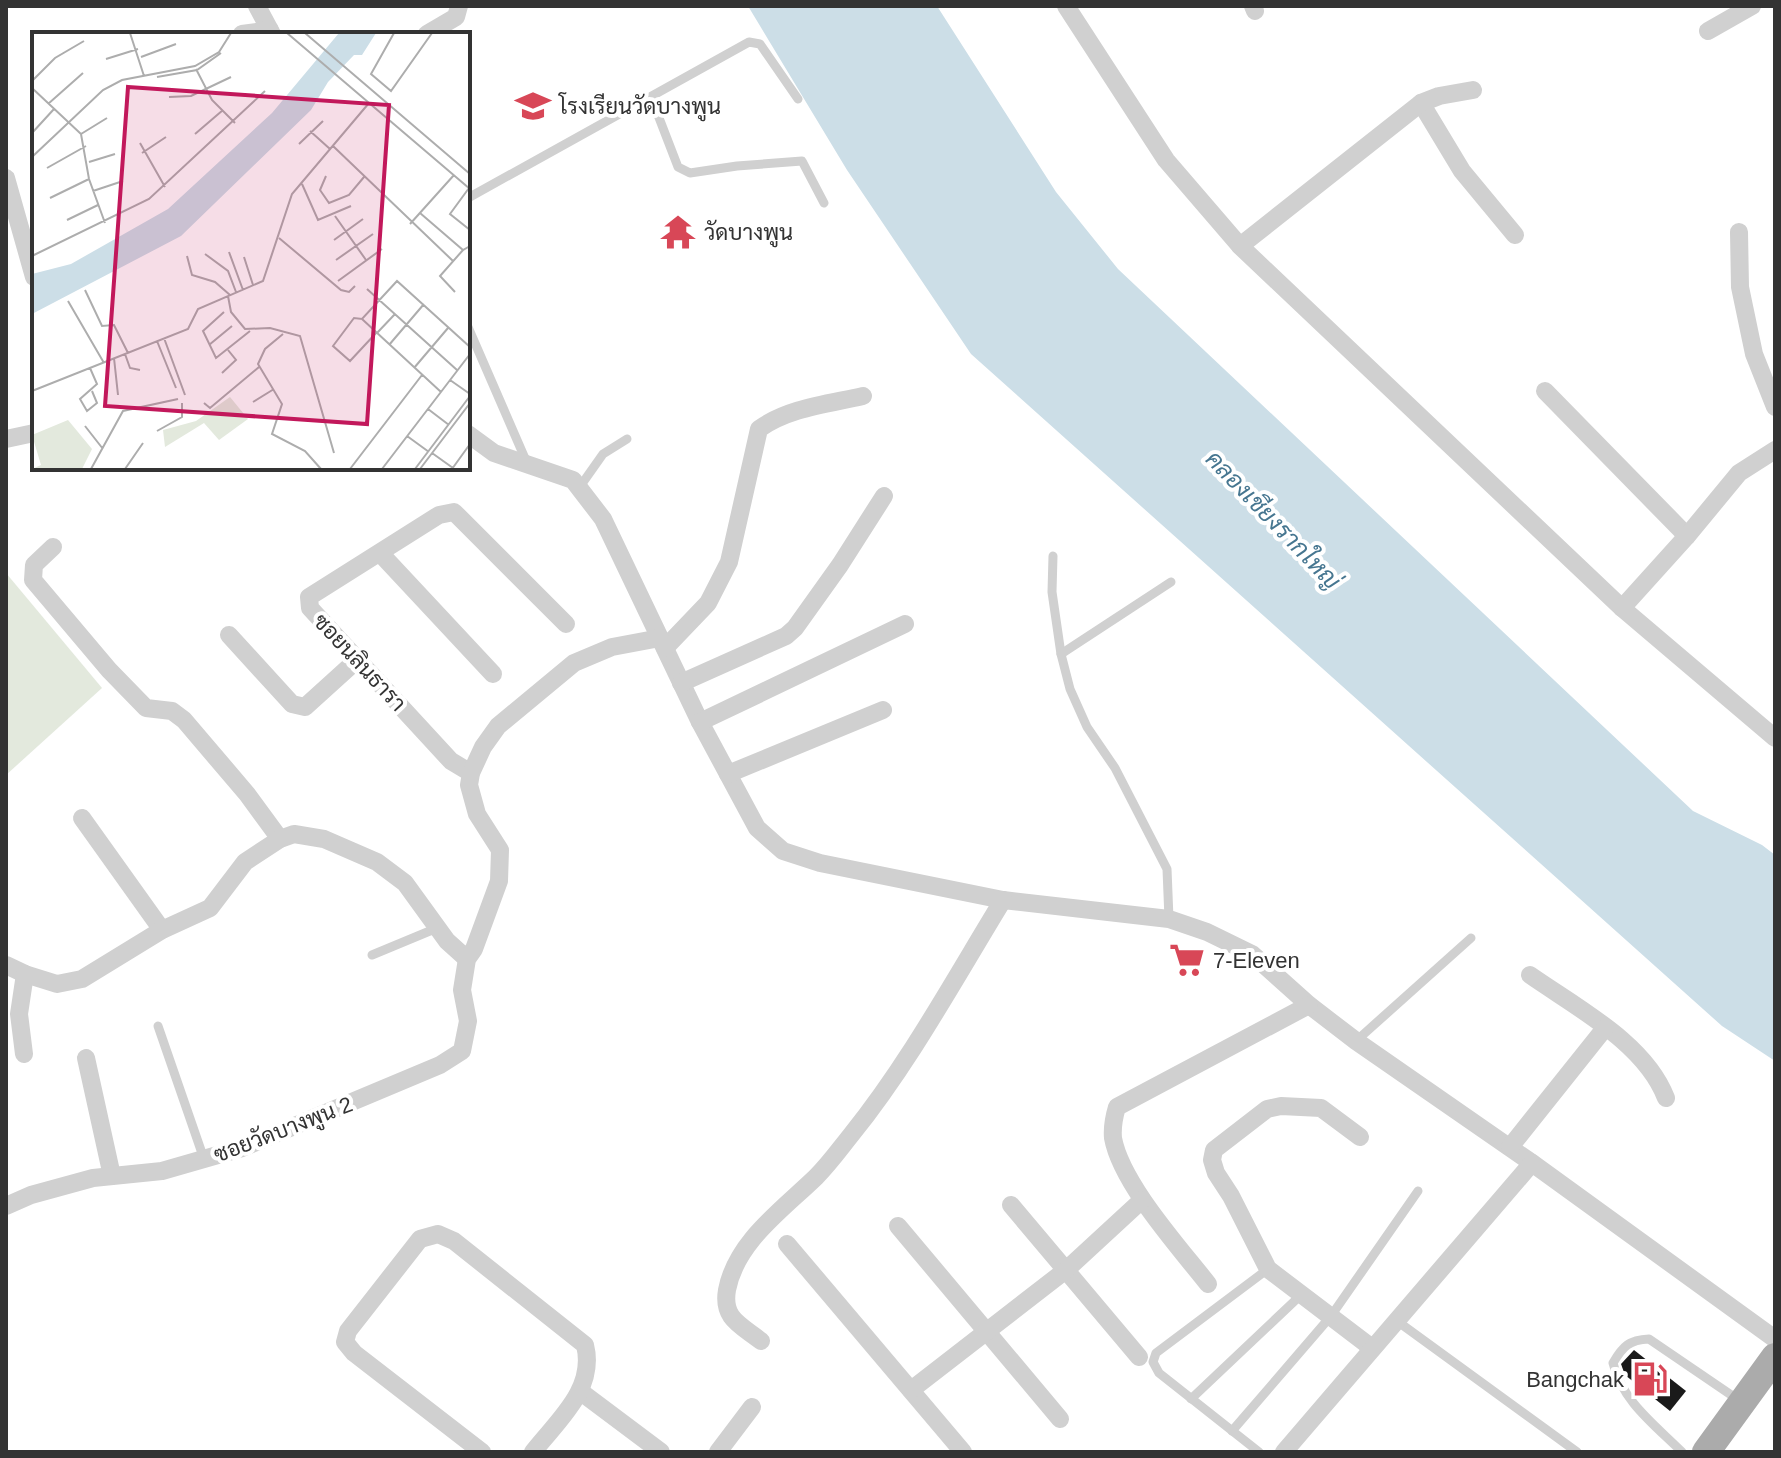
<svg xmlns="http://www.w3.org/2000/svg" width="1781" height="1458" font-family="Arial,Sarabun,sans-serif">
<rect width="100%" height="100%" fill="#fff"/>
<path fill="#e3e9dd" d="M6,573L102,688L6,775Z"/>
<path fill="#ccdee7" d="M748,6H937L1056,192L1118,269L1693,811L1762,845L1775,855V1061L1722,1026L971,354L847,170Z"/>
<path fill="#1a1a1a" d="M1634,1350L1686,1391L1670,1411L1625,1375L1621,1364Z"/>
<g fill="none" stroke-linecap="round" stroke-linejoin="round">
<g stroke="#d0d0d0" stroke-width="9">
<path d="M651,97L678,167L690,173L737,166L802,161L824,203"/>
<path d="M468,198L749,42L760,44L798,99"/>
<path d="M468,327L527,463"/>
<path d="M579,488L603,454L627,439"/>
<path d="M1053,556L1052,592L1061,654L1070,689L1087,727L1115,768L1167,869L1169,919"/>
<path d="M1061,654L1171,582"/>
<path d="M372,955L437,928"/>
<path d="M158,1026L204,1159"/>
<path d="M1356,1041L1471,938"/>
<path d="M1397,1321L1577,1452"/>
<path d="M1191,1399L1302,1294"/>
<path d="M1232,1431L1331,1316L1418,1191"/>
<path d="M1259,1452L1159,1373L1153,1362L1156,1353L1268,1269"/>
<path d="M1682,1452C1655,1425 1622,1401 1613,1363C1623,1346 1629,1340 1649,1339L1740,1401"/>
</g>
<g stroke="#d0d0d0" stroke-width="18">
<path d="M257,6L272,34"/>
<path d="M1066,6L1166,160L1240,246L1622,608L1775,738"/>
<path d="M1253,6L1255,11"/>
<path d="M1708,31L1752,6"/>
<path d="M242,34L270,30"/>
<path d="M427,34L456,17L459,6"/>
<path d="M1421,103L1462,171L1515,235"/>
<path d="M6,178L34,277"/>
<path d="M1739,232L1740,287L1754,354L1775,407"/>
<path d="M1240,246L1421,103L1439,96L1473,90"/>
<path d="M1545,391L1687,536"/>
<path d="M468,434L494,453L573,480L603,519L700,722L757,828L783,851L820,863L1003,900L1169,919L1207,932L1252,954L1309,1005L1356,1041L1532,1163L1775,1339"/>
<path d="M6,439L34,433"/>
<path d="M53,547L34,565L33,580L109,670L146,708L172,711L184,720L247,794L280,839"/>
<path d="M380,553L493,674"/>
<path d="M1622,608L1687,536L1739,473L1775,450"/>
<path d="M229,635L292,704L305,707L358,659"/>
<path d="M665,648L708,603L729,562L759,429C788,408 828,404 863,396"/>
<path d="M681,683L786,636L795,628L840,565L884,496"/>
<path d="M700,722L905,624"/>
<path d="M471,773L451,761L310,608L309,597L439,515L454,512L566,624"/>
<path d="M728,774L883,710"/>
<path d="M82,818L162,930"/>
<path d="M6,965L25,974L57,984L82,979L162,930L210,908L245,862L280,839L294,834L324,839L377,862L405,883L447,941L467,959"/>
<path d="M1530,975C1577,1008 1645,1043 1666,1098"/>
<path d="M24,1054L19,1014L25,974"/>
<path d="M86,1058L112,1176"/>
<path d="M1360,1137L1321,1108L1281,1106L1267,1109L1214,1150L1212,1160L1216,1173L1231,1196L1268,1269L1372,1348"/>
<path d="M1510,1147L1605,1028"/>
<path d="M1011,1205L1139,1357"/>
<path d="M6,1206L31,1195L93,1178L162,1171L242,1148L440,1065L462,1051L468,1021L462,990L467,959L474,949L499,881L500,850L477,814L469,785L471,773L483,747L498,726L574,663L612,647L660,638"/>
<path d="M898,1226L1060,1419"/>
<path d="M787,1244L963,1452"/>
<path d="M1208,1284C1179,1247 1121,1183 1113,1138C1112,1127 1114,1117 1117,1107L1309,1005"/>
<path d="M761,1341C741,1325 722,1319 727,1290C736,1242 782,1210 816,1177C829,1164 839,1150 851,1135C909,1063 954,980 1003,900"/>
<path d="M911,1390L1066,1270L1142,1200"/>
<path d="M581,1392L661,1452"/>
<path d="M482,1452L354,1353L345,1342L348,1331L420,1239L438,1234L454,1241L585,1345C596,1389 558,1420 533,1452"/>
<path d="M718,1452L752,1407"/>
<path d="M1284,1452L1532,1163"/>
</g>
<path stroke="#ababab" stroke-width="28" d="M1706,1452L1775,1357"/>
</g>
<defs>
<g id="school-bare" transform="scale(2.76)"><path d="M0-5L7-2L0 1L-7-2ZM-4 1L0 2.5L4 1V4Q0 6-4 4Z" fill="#d84757" stroke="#fff" stroke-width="2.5" paint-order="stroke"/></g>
<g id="temple-bare" transform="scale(2.76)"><path d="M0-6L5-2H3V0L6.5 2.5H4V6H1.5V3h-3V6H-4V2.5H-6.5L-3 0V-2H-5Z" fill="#d84757" stroke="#fff" stroke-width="2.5" paint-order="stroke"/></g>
<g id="supermarket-bare" transform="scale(2.76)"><path d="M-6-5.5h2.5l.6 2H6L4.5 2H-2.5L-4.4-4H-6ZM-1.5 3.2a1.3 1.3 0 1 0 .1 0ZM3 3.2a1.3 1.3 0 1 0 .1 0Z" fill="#d84757" stroke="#fff" stroke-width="2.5" paint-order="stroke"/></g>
<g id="fuel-bare" transform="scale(2.76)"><path d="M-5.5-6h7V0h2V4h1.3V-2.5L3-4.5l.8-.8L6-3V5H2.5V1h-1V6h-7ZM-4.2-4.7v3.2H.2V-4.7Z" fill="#d84757" stroke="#fff" stroke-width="2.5" paint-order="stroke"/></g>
</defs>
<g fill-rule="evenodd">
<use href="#school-bare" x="533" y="106"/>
<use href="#temple-bare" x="678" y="232"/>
<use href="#supermarket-bare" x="1187" y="960"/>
<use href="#fuel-bare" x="1650" y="1379"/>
</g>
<g text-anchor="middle" stroke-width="8" stroke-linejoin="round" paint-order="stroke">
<g font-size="22" fill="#333" stroke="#fff" text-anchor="start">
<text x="559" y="114">โรงเรียนวัดบางพูน</text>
<text x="704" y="240">วัดบางพูน</text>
<text x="1213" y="968">7-Eleven</text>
<text x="1624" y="1387" text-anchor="end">Bangchak</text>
</g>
<g font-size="22" fill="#333" stroke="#fff">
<text transform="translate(360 662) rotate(47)" y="8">ซอยนลินธารา</text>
<text transform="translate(283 1129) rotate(-21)" y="8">ซอยวัดบางพูน 2</text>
</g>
<g font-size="24" font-style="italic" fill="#467690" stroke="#fff">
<text transform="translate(1273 520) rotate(46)" y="8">คลองเชียงรากใหญ่</text>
</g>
</g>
<g transform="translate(32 32)">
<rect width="438" height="438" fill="#fff"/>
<path d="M198,365L216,387L187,408L172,391L133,415L131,398L164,389ZM36,388L60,417L50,437H0L9,433L0,403Z" fill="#e3e9dd"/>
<path d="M307,1H344L330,23H322L296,50L279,78L149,204L0,282V242L39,232L136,177L240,81Z" fill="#ccdee7"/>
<path fill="none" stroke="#adadad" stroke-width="2" d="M98,1L112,44M255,1L438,157M273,1L438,142M362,1L339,42L359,59L400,1M109,25L144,12M74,27L106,17M164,37L180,68L203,91M125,45L165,38L189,21M0,49L23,26L52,9M0,56L49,102L57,147L73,191M137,65L159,64L199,45M16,72L51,41M278,99L298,117M0,101L22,77M49,102L75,86M163,102L191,78M108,111L133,155M267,112L291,89M301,114L421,229M110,121L134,105M0,125L71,58L90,48L163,34L187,20L199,1M57,130L83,122M15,136L54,114M294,144L288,158L297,171L317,163L332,145M270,152L286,188L319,174M437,156L418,182L438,198M61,159L91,149M18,166L57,147M388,181L431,218L438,214M303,184L334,228M35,188L66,173M378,192L422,143M247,206L309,258L317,260L323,254M302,208L331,187M197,220L211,258M173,222L196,239L204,260M0,224L117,167L233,59M155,224L160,243L183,250L198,263M212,225L221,253M304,228L341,202M306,249L350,217M335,257L425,338M53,258L70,294L82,293L96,321M423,260L408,244L431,218M196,264L199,280L213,297L238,296L268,304L302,421M36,269L72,331M192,280L171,299L184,326L218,299M330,287L409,360M345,300L318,329L301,314L322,286L330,287L365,249L438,315M345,301L363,282M251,302L233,317L226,332L250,372L240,402L273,419L289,437M132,306L153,363M125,309L144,356M177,313L200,294M357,313L392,272M93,322L98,336L108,338M82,326L86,363M58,336L65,352L48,367L55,379L65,371L60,359M382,336L416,296M190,341L204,328L196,318M418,348L438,362M0,359L156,297L166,277L231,249L260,162L337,71M221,370L242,357M172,371L178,376L227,335M396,377L417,393M53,394L71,417M125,399L150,385V371M375,404L397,420M400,421L421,436M59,437L91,379L146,367M93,437L111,411M318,437L390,343M350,437L438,322M383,437L438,364M388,437L438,371M420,437L438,412"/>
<path fill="#c2185b" fill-opacity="0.15" stroke="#c2185b" stroke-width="4" d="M96,55L357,73L335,392L73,374Z"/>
<rect width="438" height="438" fill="none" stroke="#333" stroke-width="4"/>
</g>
<rect width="1781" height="1458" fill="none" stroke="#333333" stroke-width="16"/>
</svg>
